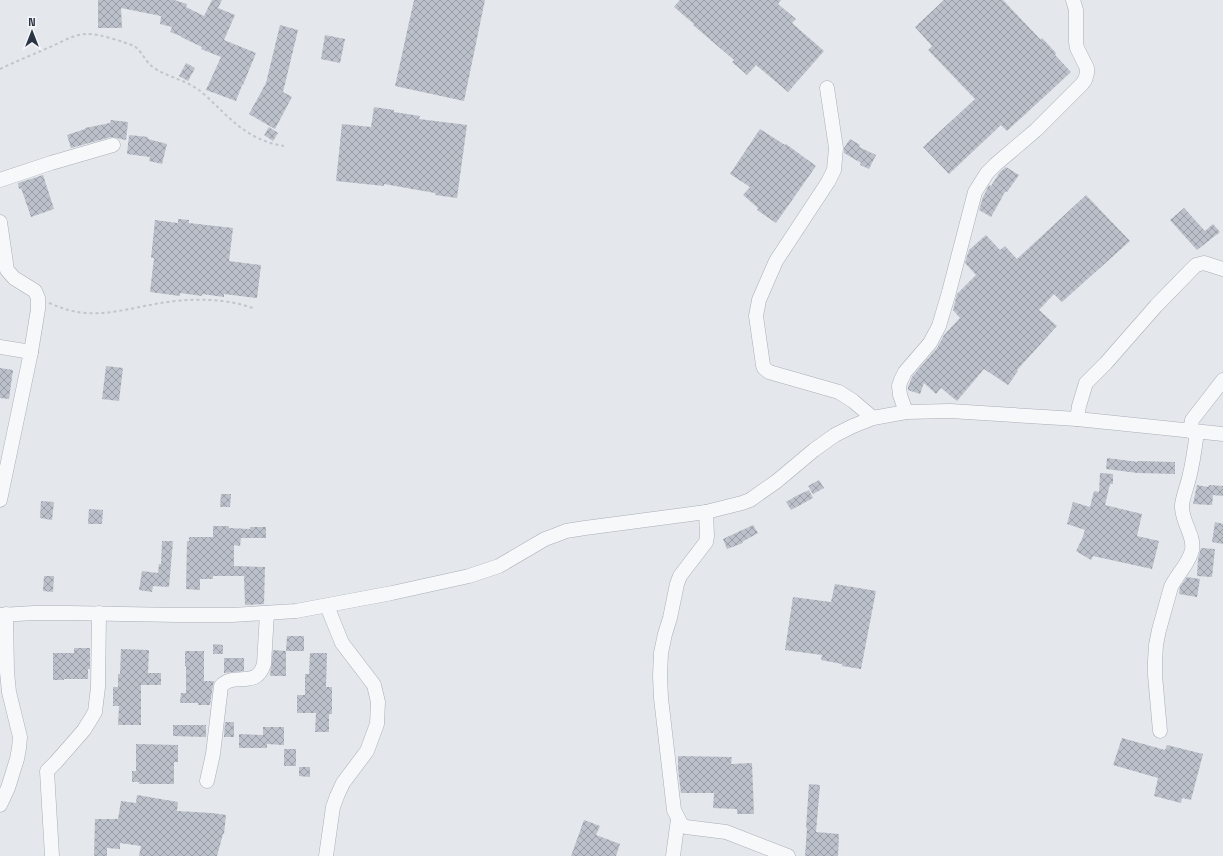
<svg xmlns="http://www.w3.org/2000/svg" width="1223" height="856" font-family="'Space Grotesk',sans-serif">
<defs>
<pattern id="building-cross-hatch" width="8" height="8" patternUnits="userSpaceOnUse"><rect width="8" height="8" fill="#bbc0ca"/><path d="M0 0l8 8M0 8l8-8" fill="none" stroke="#989da6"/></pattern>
</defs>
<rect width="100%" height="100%" fill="#e4e7ec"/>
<g fill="url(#building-cross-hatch)">
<path d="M98,0H174L187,4L186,7L204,16L212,0H222L218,8L235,15L224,40L256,53L243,85H242L236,101L206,90L221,57L201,49L202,47L181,37V36L170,32L172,27L160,24L161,16L121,8L122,28H98Z"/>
<path d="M414,0H485L464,101L395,86Z"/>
<path d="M680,0H781L778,4L796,19L792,23L824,51L788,92L756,65L747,75L732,62L734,60L693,25L694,24L674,7Z"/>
<path d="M944,0H1003L1041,40L1042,38L1056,53L1055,55L1071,72L1007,131L1001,125L949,174L923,147L975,99L928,50L932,46L915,27Z"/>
<path d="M280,25L298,30L283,92L292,97L275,129L249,114L266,83Z"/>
<path d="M325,35L345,39L340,63L321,59Z"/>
<path d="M186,63L195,68L188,81L179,76Z"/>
<path d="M374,107L394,110V112L420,116L419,119L467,125L457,198L435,195V193L384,184V186L336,181L342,124L371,127Z"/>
<path d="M111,120L128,122L126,140L111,137L71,148L67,135L85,129V128L110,123Z"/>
<path d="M269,127L278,133L273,141L264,135Z"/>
<path d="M760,129L785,145L786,144L816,166L776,223L757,210L758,208L743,195L750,187L730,174Z"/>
<path d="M129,135L148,137V139L167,144L162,164L149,161L150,157L127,154Z"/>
<path d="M850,139L860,145L859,147L876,155L869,169L860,165L861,163L844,153V148Z"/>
<path d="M1006,167L1019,175L1007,192H1005L991,217L979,210L983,197L989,185L991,186L1000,172Z"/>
<path d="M43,175L54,209L31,217L21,188L19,189L18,183Z"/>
<path d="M1086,195L1130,241L1062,302L1054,294L1039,310L1057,326L1017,370L1018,371L1008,385L984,369L957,401L941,388L936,394L924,383L920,394L908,390V387L912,377L937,348L944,335L960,318L953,310L957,294L976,275L965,263L969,250L986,235L1000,250L1005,246L1017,259Z"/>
<path d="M1184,208L1205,231L1213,224L1220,232L1197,250L1170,220Z"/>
<path d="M178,219L189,220V223L233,228L229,261L261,265L257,298L224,294V297L202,294V296L180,293V296L150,292L154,258H151L155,220L178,223Z"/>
<path d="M106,366L123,368L119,401L102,399Z"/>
<path d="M0,368L13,370L9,399L0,398Z"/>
<path d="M1107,458L1138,462V461L1175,462V474L1138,473L1106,469Z"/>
<path d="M1100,473L1113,474V484H1110L1105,505L1142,514L1137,536L1159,541L1152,569L1093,556L1091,560L1076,551L1082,539L1085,530L1067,524L1073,502L1090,507L1094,491L1099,492Z"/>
<path d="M819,480L824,488L813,494L808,486Z"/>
<path d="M1197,485L1208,487L1209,485L1223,486V496L1213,495L1212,505L1193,504Z"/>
<path d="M809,490L813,498L791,510L786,502L796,496Z"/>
<path d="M221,494H231L230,507H220Z"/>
<path d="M41,501L54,502L52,520L40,518Z"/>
<path d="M89,509L103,510L102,524H88Z"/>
<path d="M1215,522L1223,524V544L1212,542Z"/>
<path d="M753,525L758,533L742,542L743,543L727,549L723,539Z"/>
<path d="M213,526H229V528L250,529V527H266V538H241L240,546L234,545V566L265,567L264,604L245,605L244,576H213V579H200V590L186,589L187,541H189V537H213Z"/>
<path d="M162,541H173L169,587L153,586L152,592L139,590L142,571L158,573L159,564H161Z"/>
<path d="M1201,548L1215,549L1212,577L1197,576L1198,559Z"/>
<path d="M44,576H54L53,592L43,591Z"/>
<path d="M1187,577L1200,579L1197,597L1179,594L1180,587Z"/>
<path d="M835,584L876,591L861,669L842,666V664L821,660L822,655L785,650L793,597L831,602Z"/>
<path d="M287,636H304V651H286Z"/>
<path d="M213,644L223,645V654H213Z"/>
<path d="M74,648H90V669H88V679H64V680H53V653H74Z"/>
<path d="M121,649L149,650L148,673H161V685H141V725H118L119,706H113V687H118V674H120Z"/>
<path d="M273,650L286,651V676H270Z"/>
<path d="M185,651H204V681H214L213,685L210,705H198V703H180L181,693H186V666H185Z"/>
<path d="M310,653H327L326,687H332V714H329V732H315L316,713H297V695H305V674H309Z"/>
<path d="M224,658H244V671L224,673Z"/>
<path d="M225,722H234V737H224Z"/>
<path d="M173,725H206V737L173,736Z"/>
<path d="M263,727H284V745L267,744V748H239V734L263,735Z"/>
<path d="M1122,738L1165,750L1167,745L1203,754L1191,800L1182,798L1181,803L1154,796L1158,778L1113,765Z"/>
<path d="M136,744L178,745V762H174V784H139V782H132V771H136Z"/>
<rect x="284" y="749" width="12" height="17"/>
<path d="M678,756L732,757L731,764L752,763L754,814H737V809L713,808L714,793H681L678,769Z"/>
<path d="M299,767H310V777L299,776Z"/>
<path d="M809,784L820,785L816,832L839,834L838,856H805L807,828H806Z"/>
<path d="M137,795L178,802L177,811L212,813L226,815L224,834H223L217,856H139L141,846L120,843V849L107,848V856H94L95,819H118L121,801L136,803Z"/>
<path d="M584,820L600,826L596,835L620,844L616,856H571Z"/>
</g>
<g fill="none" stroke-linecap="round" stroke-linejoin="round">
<g stroke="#a9aeb7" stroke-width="15">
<g id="minor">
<path d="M827,88L836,148L834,170L828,182L776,261L759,300L756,316L763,365L764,368L769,372L839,392L853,401L873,418"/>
<path d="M0,180L51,163L113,145"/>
<path d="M0,222L7,270L14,278L35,291L38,298V309L31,352L0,500"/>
<path d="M0,347L31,352"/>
<path d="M906,412L900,395L899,386L901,380L905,372L930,343L939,326L949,292L975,192L987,173L996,164L1036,130L1082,84L1085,80L1087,73V68L1077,48L1076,42V10L1073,0"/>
<path d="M1077,419L1079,406L1086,383L1106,363L1156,306L1190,271L1196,265L1204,263L1223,269"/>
<path d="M1190,431L1192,420L1223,380"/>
<path d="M706,512L707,536L706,542L680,576L677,584L670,618L665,634L661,653L660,676L661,698L674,810L681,824L686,827L726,832L788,856"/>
<path d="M0,615L34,613H68L178,615H232L296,611L392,593L469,576L499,566L545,539L556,535L566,531L585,528L706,512L742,503L750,500L777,481L814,450L835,435L853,426L873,418L906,412L950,411L1077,419L1223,434"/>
<path d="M1160,731L1155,675V661L1156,645L1159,630L1171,587C1177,574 1189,564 1192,550C1195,535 1181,522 1182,505C1183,496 1187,487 1189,478C1193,463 1195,447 1197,432"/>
<path d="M207,781L213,754L221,686C235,671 256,690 264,664L267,613"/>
<path d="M0,805L8,788L17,759L19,748L20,737L9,692L7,672L6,614"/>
<path d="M52,856L47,771L56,762L84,730L95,712L98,687L99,613"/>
<path d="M326,856L333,807L337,796L343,783L367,751L377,724L378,702L374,685L342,643L327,606"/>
<path d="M673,856L678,819"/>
</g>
</g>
<g stroke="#c2c5cb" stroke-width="2" stroke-dasharray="3 3" stroke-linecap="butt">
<path d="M0,69C17,61 34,54 50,47C62,42 74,34 87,34C96,33 125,42 134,46C142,51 146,63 154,68C171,79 189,80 205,95C231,119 247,140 284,146"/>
<path d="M49,303C61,308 72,312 85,313C110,315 136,307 161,303C191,298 224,298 253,308"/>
</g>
<use href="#minor" stroke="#f7f8fa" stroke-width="14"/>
</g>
<g transform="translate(32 32)" stroke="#f4f6f9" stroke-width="3" paint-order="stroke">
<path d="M0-3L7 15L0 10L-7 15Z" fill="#2b3445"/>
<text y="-6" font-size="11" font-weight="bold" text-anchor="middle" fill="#2b3445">N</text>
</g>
</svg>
